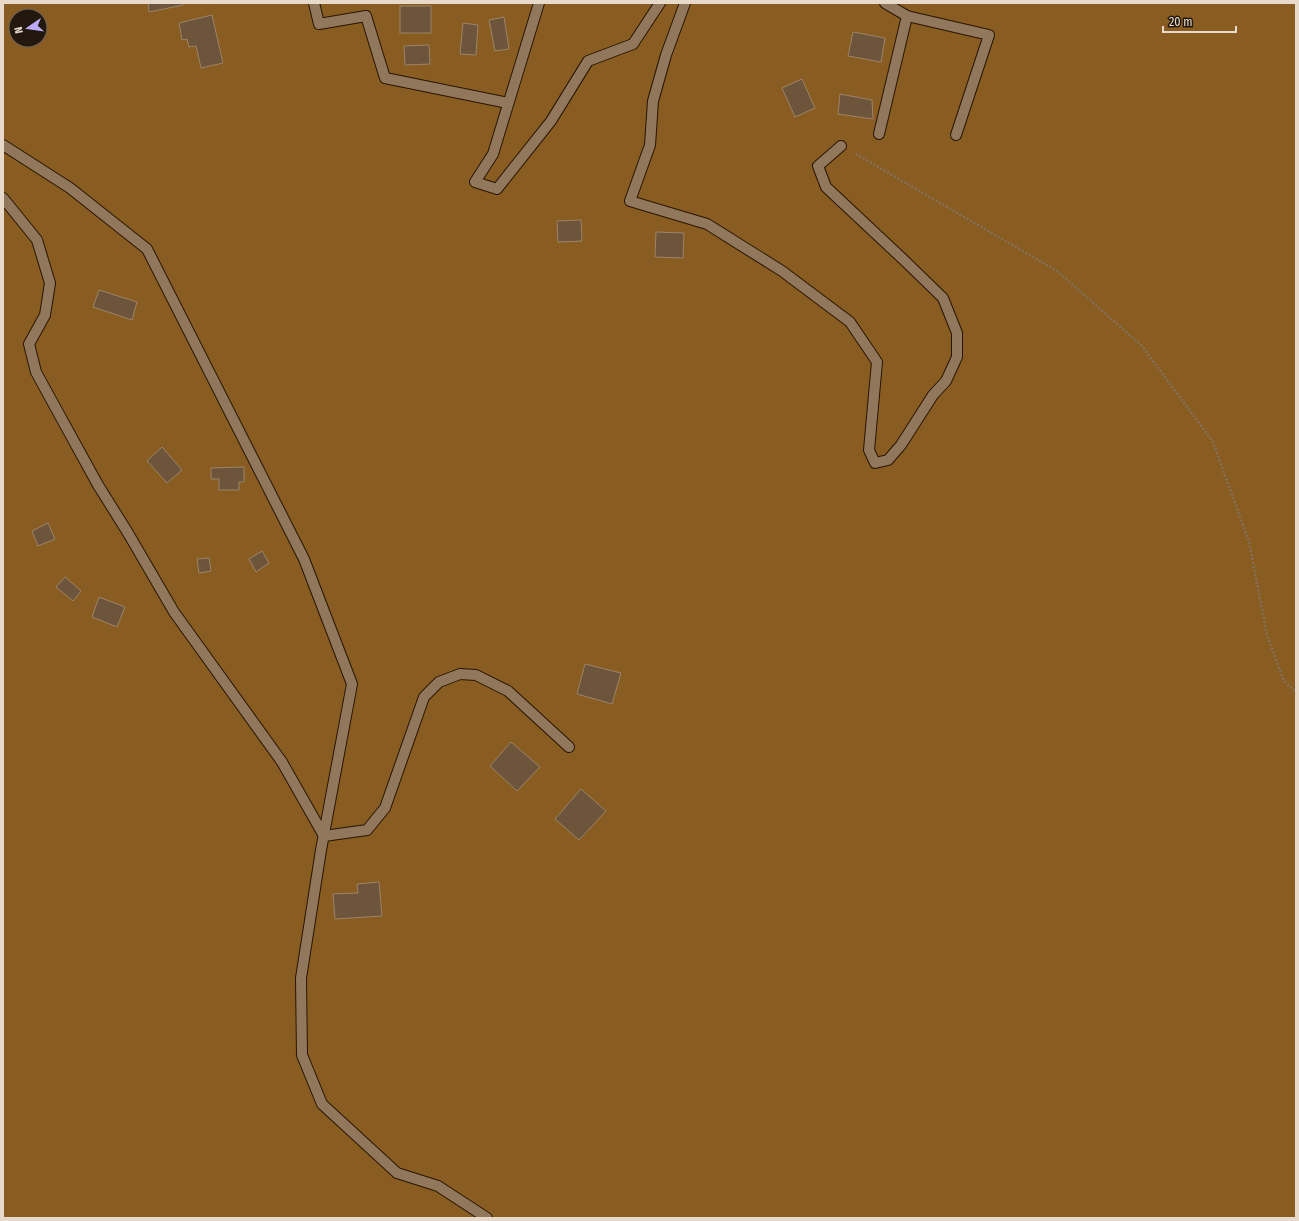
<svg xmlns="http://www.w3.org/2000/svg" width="1299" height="1221" font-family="'Fira Sans Condensed',sans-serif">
<rect width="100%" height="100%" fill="#432e14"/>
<path fill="#895c21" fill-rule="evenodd" d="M3,3H1296V1218H3ZM16,16H40V40H16Z"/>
<g fill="#6c553b" stroke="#9d8469">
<path d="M148,3H182L183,5L149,12Z"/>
<rect x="400" y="6" width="31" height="27"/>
<path d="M212,15L223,63L201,68L196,46L189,47L187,39L182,40L179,23Z"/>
<path d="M504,17L509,49L495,51L489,20Z"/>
<path d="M463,23L478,25L476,55L460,54Z"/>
<path d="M853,32L885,38L881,62L848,56Z"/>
<path d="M429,45L430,64L405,65L404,46Z"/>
<path d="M802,79L815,108L795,117L782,88Z"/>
<path d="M840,94L872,100L873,119L838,114Z"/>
<path d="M581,220L582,241L558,242L557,221Z"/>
<path d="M656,232L684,233L683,258L655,257Z"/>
<path d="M99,290L137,302L132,320L93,307Z"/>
<path d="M162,447L182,470L167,483L147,461Z"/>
<path d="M244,467V482H239V490H219V479H211V468Z"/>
<path d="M48,523L55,539L38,546L32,531Z"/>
<path d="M262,551L269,563L256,572L249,559Z"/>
<path d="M209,558L211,571L199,573L197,559Z"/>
<path d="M65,577L81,591L73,601L56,587Z"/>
<path d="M99,597L125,607L117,627L92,617Z"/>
<path d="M585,664L621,673L612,704L577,694Z"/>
<path d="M511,742L540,767L517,791L490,766Z"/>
<path d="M581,789L606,811L579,840L555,819Z"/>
<path d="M379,882L382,916L335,919L333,894L358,893L357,884Z"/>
</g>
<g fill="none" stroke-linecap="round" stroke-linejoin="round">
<g stroke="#281500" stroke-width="12">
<g id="service">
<path d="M314,3L319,24L366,16L385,78L508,103"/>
<path d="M907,16L989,35L956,135"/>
<path d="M879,134L907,16L885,3"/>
<path d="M3,198L37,240L50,283L45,315L29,344L36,372L54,405L98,485L128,533L174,612L282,762L324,836L367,830L385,808L424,697L439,682L460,674L476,675L508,691L569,747"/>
</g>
</g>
<g stroke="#281500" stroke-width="12">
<g id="minor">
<path d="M539,3L493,154L475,182L497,189L551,121L588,61L633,44L660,3"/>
<path d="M685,3L666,55L653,101L650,145L630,201L707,224L782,271L850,322L877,362L869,450L875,463L888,460L901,445L933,395L946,381L957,357V333L943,298L906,262L826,187L818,166L841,146"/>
<path d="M3,145L70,188L147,249L304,559L352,684L321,850L301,978L302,1055L322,1104L397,1173L438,1186L487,1218"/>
</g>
</g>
<path stroke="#83715c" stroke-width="2.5" stroke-dasharray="2 2" stroke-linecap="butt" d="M856,154L1057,271L1142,346L1213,442L1249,542L1267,635L1284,681L1296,692"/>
<use href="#service" stroke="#91785d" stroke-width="10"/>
<use href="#minor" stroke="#91785d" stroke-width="10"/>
</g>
<rect width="1299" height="1221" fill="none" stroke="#e7dacb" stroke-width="8"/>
<g transform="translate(28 28) rotate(257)"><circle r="19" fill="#22180d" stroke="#716659"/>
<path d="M0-3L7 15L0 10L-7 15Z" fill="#bcaaf6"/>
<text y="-6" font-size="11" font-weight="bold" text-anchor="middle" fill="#e7dacb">N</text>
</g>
<path d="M1163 26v6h73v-6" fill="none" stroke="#e7dacb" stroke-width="2"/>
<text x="1169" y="26" font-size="12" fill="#e7dacb" stroke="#22180d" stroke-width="3" paint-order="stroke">20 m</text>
</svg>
